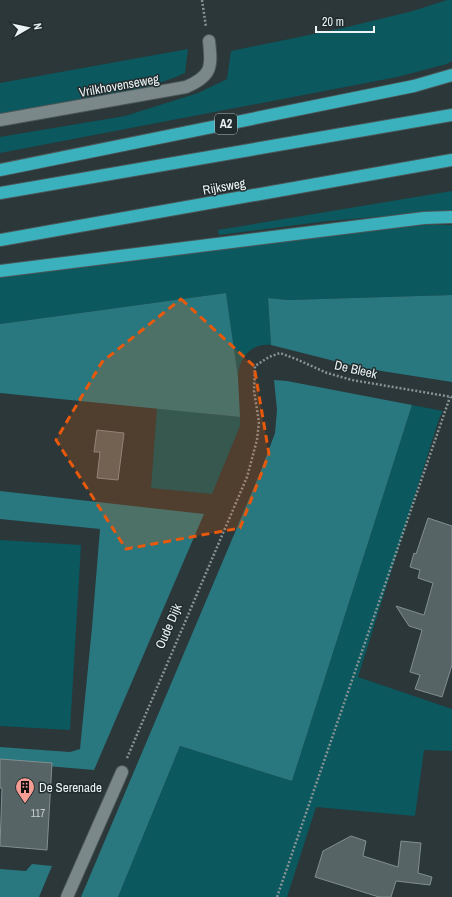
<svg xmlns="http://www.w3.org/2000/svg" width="452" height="897" font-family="'Archivo Narrow',sans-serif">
<rect width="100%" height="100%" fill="#2b3738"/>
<g fill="#0b585f">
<path d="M447,0H452V61L447,64L397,77L0,153V137L125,116L198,93L227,79L231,51L343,28L413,11Z"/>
<path d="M188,49L185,73C127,99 62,105 0,115V83Z"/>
<path d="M452,191V213L399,215L328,221L219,235L218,230Z"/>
<path d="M425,225H452V295L288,300L268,298L271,345C250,343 239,358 238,377L226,293L0,324V264L291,234Z"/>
<path d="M412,405L443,411L439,419L358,677L452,709V751L424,750L415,816L316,807L287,897H118L180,746L292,781Z"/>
<path d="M157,408L240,417V426L212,494L151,488Z"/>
<path d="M0,540L81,545L70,730L0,726Z"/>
</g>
<g fill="#29777f">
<path d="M226,293L238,377L240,417L0,393V324Z"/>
<path d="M452,295V382L362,368L271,345L268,298L288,300Z"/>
<path d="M274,380L287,381L412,405L292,781L180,746L118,897H81L260,473L275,433L277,410Z"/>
<path d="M0,491L204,514L94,770L0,762V747L70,752L80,749L92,627L100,529L0,519Z"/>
<path d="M32,864L52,866L39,897H0V869L26,871Z"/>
</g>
<g fill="#576465" stroke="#818f91">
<path d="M97,430L124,433L118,480L97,478L100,452H94Z"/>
<path d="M428,518L452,526V665L442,697L415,689L420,675L410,672L422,630L409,626L396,606L424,615L433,583L418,578L420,570L410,567L414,553L416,554Z"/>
<path d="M0,759L52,763L47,850L0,846L2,788H0Z"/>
<path d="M351,836L366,841L363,856L398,867L401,841L421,843L418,873L432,877L430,885L396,881L391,897H379L315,877L323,851Z"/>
</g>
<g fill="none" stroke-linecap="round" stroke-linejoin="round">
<g stroke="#4b5556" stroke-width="14">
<g id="street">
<path d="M0,120L186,87C212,76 212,67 209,41"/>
<path d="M67,897L122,772"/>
</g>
</g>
<g stroke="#4b5556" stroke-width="14">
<g id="highway">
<path d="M0,170L414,86L452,75"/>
<path d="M0,193L452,115"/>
<path d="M0,240L452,160"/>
<path d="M0,271L424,218L452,217"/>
</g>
</g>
<g stroke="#899394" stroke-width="2.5" stroke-dasharray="2 2" stroke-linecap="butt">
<path d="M202,0L206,27"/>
<path d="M127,758L247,477L257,440L259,422L254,391L255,366L269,357L280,353L296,359L327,373L352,380L452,397"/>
<path d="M277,897L450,397"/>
</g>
<use href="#street" stroke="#7a888a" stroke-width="12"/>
<use href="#highway" stroke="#3bb1bd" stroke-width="12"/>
</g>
<path fill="#e8590c" fill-opacity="0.2" stroke="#e8590c" stroke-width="3" stroke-dasharray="8 5" stroke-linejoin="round" d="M181,299L254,366L269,454L240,528L126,549L56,440L102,362Z"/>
<defs>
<g id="building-pin" transform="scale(1)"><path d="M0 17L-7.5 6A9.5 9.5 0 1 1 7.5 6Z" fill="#f59c95" stroke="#212c2e"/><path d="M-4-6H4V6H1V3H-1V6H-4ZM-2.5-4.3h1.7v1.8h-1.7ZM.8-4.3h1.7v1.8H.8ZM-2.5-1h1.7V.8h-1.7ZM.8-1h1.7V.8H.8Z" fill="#111"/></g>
</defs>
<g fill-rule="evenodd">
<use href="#building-pin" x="25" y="787"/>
</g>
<g text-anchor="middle" stroke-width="3" stroke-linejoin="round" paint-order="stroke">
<g font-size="11" fill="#c7cfd0">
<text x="38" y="817">117</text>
</g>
<rect fill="#212c2e" stroke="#afb7b9" stroke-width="1" x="215" y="114" width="22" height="20" rx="3"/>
<g font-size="12" font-weight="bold" fill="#ecf3f4">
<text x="226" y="128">A2</text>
</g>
<g font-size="13" fill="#ecf3f4" stroke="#212c2e">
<text transform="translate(119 85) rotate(-10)" y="5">Vrilkhovenseweg</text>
<text transform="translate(224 186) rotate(-10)" y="5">Rijksweg</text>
<text transform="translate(356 369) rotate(13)" y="5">De Bleek</text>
<text transform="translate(168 626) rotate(-67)" y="5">Oude Dijk</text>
</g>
<g font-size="13" fill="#ecf3f4" stroke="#212c2e" text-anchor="start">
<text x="39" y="792">De Serenade</text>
</g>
</g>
<g transform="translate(28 28) rotate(81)" stroke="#212c2e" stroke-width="3" paint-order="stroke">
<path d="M0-3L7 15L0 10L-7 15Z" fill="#ecf3f4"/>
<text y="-6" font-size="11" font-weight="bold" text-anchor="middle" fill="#ecf3f4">N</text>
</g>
<path d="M316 26v6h58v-6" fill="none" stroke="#ecf3f4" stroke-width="2"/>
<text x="322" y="26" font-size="12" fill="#ecf3f4" stroke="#212c2e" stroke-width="3" paint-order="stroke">20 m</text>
</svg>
